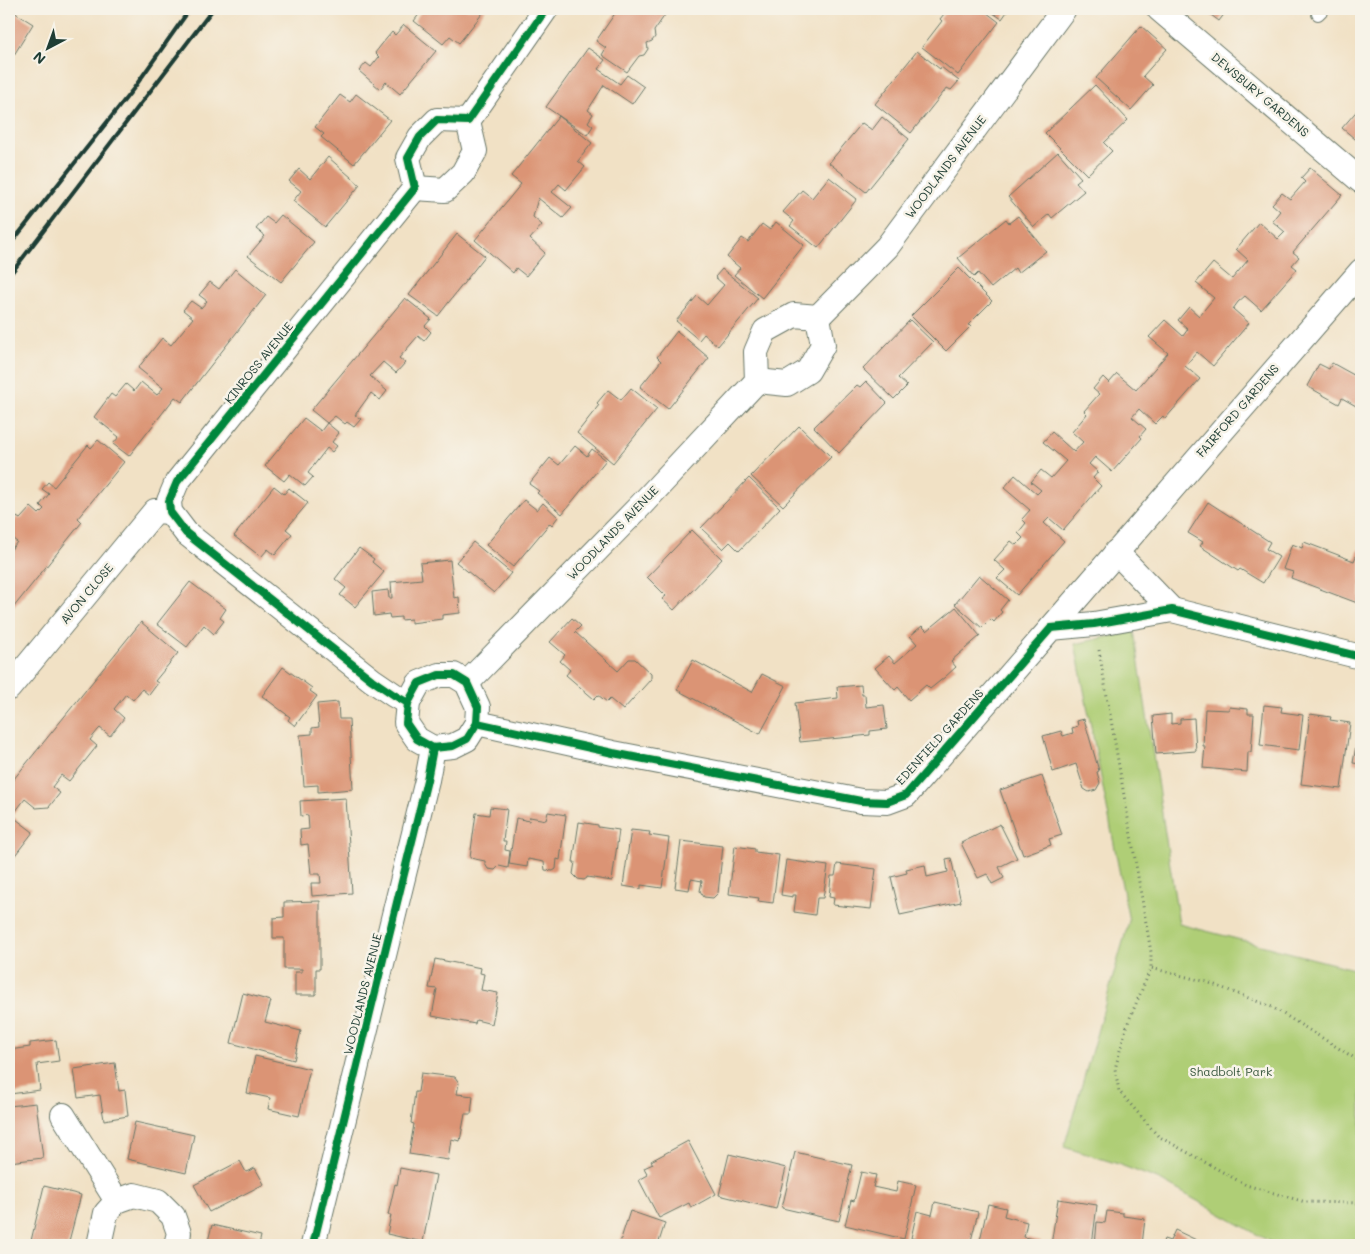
<svg xmlns="http://www.w3.org/2000/svg" width="1370" height="1254" font-family="Mali,sans-serif">
<rect width="100%" height="100%" fill="#f7f3e8"/>
<filter id="ink" filterUnits="userSpaceOnUse"><feTurbulence type="fractalNoise" baseFrequency=".02" numOctaves="2"/><feDisplacementMap in="SourceGraphic" scale="10" xChannelSelector="R" yChannelSelector="G"/><feConvolveMatrix kernelMatrix="1 2 1 2 8 2 1 2 1" color-interpolation-filters="sRGB"/></filter>
<filter id="wash" filterUnits="userSpaceOnUse"><feTurbulence type="fractalNoise" baseFrequency=".0096" numOctaves="4" result="noise"/><feDisplacementMap in="SourceGraphic" scale="20" xChannelSelector="R" yChannelSelector="G"/><feGaussianBlur stdDeviation="1.12" result="paint"/><feColorMatrix in="noise" values="0 0 0 0 0 0 0 0 0 0 0 0 0 0 0 0 0 1.4 0 .05"/><feComposite in="paint" operator="in"/></filter>
<g filter="url(#wash)">
<rect width="100%" height="100%" fill="#f1e1c5"/>
<path fill="#afce76" stroke="#678655" d="M1134,631L1179,924L1361,971V1236L1344,1245H1276L1160,1180L1115,1163L1064,1147L1129,921L1075,644Z"/>
<g id="blocks">
<g fill="#db9474">
<path d="M9,9L33,24L9,63Z"/>
<path d="M423,9H486L459,43L450,36L443,44L414,21Z"/>
<path d="M618,9H669L654,31L655,37L652,41L647,43L648,49L644,55L639,56L627,72L602,55L606,48L596,41Z"/>
<path d="M948,9H982L999,22L958,75L922,47L942,21L940,19Z"/>
<path d="M987,9H1009L1002,19Z"/>
<path d="M1203,9H1228L1219,21Z"/>
<path d="M404,25L436,51L400,94L386,82L380,89L359,71L366,63L371,67L379,57L375,53L382,44L392,32L395,35Z"/>
<path d="M1141,26L1167,49L1143,76L1153,85L1131,110L1096,78Z"/>
<path d="M588,48L605,60L598,69L620,84L627,75L644,87L632,104L604,85L588,110L593,114L588,122L593,126L587,135L546,107Z"/>
<path d="M917,51L940,69L941,67L959,81L951,90L947,88L911,133L875,104Z"/>
<path d="M1095,85L1128,120L1104,143L1112,151L1087,175L1045,133Z"/>
<path d="M356,94L390,120L354,164L321,137L324,134L315,127L340,95L350,102Z"/>
<path d="M1361,106V144L1342,128Z"/>
<path d="M559,116L592,143L578,161L585,167L566,190L559,184L552,192L572,208L563,218L538,198L533,217L542,225L530,239L545,253L526,276L516,268L513,273L475,240L521,184L511,176Z"/>
<path d="M882,117L909,139L866,192L829,163L862,123L872,130Z"/>
<path d="M1058,152L1081,178L1076,182L1084,191L1052,218L1049,214L1034,227L1008,197Z"/>
<path d="M328,157L360,185L325,227L293,201L301,191L289,181L299,169L310,179Z"/>
<path d="M1310,168L1342,195L1293,252L1299,257L1292,265L1297,269L1261,310L1245,296L1238,302L1233,309L1249,323L1213,366L1197,352L1185,366L1200,379L1165,419L1163,416L1155,424L1139,409L1132,417L1146,429L1140,436L1142,438L1112,472L1095,457L1089,464L1098,472L1093,478L1101,486L1063,530L1049,518L1044,523L1064,541L1017,595L997,578L1005,570L994,560L1011,541L1016,545L1023,538L1018,533L1026,523L1022,519L1030,510L1004,488L1015,475L1037,494L1041,490L1031,482L1041,470L1051,478L1066,461L1043,442L1052,432L1074,452L1083,442L1072,432L1087,414L1084,411L1099,394L1093,389L1103,377L1109,383L1117,374L1136,390L1168,353L1149,337L1165,320L1183,336L1188,329L1178,320L1189,307L1199,316L1214,298L1196,283L1213,263L1232,279L1248,260L1236,249L1259,222L1278,239L1285,232L1272,221L1280,211L1272,204L1282,193L1290,199L1305,182L1301,178Z"/>
<path d="M829,177L857,199L818,248L790,226L794,221L783,212L802,190L812,198Z"/>
<path d="M281,215L314,242L281,282L248,256L265,236L256,229L266,217L274,223Z"/>
<path d="M1018,216L1046,251L1018,273L1015,268L991,288L978,273L974,277L958,258L1006,219L1009,223Z"/>
<path d="M776,222L804,245L762,298L734,275L740,268L727,257L742,238L748,242L762,224L770,230Z"/>
<path d="M457,234L485,256L438,316L409,295Z"/>
<path d="M959,268L992,301L968,325L971,326L946,351L911,316Z"/>
<path d="M235,269L266,295L182,402L175,397L129,456L113,444L119,437L94,417L111,394L115,397L126,384L134,391L141,382L157,395L163,388L138,368L162,338L171,345L193,318L183,310L191,301L201,308L207,301L199,295L210,282L219,289Z"/>
<path d="M722,269L758,298L718,346L704,334L699,340L676,321L697,296L707,305L724,285L715,277Z"/>
<path d="M405,298L431,319L425,326L431,332L424,341L418,336L399,358L405,363L396,373L383,362L370,376L387,391L380,400L371,393L355,415L361,419L354,427L347,422L345,424L335,416L327,423L311,410Z"/>
<path d="M910,320L933,342L898,378L907,386L894,399L863,369Z"/>
<path d="M677,331L709,358L668,409L640,387L661,361L657,357Z"/>
<path d="M1332,363L1361,379V396L1356,406L1342,398L1339,404L1307,386L1319,364L1329,369Z"/>
<path d="M866,381L887,403L839,453L814,427L857,385L860,387Z"/>
<path d="M631,388L657,409L613,463L577,433L599,405L597,403L608,390L621,400Z"/>
<path d="M304,418L321,431L327,423L339,433L332,442L337,446L332,452L327,448L308,473L313,477L305,486L290,474L284,481L265,466Z"/>
<path d="M799,426L831,457L783,506L751,476Z"/>
<path d="M98,440L124,462L78,518L82,522L9,613V552L17,542L9,536V528L17,517L20,519L31,507L39,514L44,509L40,505L49,494L42,489L48,482L54,487L88,445L91,448Z"/>
<path d="M575,446L587,456L592,449L606,460L562,514L537,493L539,491L529,484L550,458L559,465Z"/>
<path d="M749,478L780,508L739,551L730,542L723,549L701,528Z"/>
<path d="M274,486L284,494L289,488L308,503L286,529L292,534L275,555L268,549L261,557L234,536Z"/>
<path d="M524,500L537,510L543,503L558,517L552,525L550,523L513,567L486,545Z"/>
<path d="M1208,502L1270,542L1266,549L1279,557L1263,583L1240,569L1238,571L1200,546L1203,542L1188,533Z"/>
<path d="M692,530L722,559L674,610L662,599L666,596L647,577Z"/>
<path d="M473,542L511,573L494,593L456,562Z"/>
<path d="M1304,542L1354,561L1359,549L1361,550L1360,604L1291,578L1293,572L1283,569L1292,544L1302,548Z"/>
<path d="M359,548L374,559L372,562L384,572L355,607L340,595L346,588L335,579Z"/>
<path d="M450,560L454,598L459,597L460,613L442,615V619L411,623V619L401,620V617L390,618L389,614L374,616L372,592L388,590L389,598H392L391,582L422,579L420,563Z"/>
<path d="M979,575L1008,600L1000,610L1002,612L994,622L991,619L982,628L955,604Z"/>
<path d="M190,582L226,609L220,618L224,621L214,634L204,625L187,647L157,624Z"/>
<path d="M956,607L980,636L951,661L956,667L945,677L930,689L926,685L909,700L898,687L895,690L875,668L889,656L895,663L917,644L910,636L922,626L927,631Z"/>
<path d="M572,618L581,626L575,632L618,671L629,659H635L651,674V679L623,710L610,699L607,702L598,695L594,699L566,675L570,670L560,661L565,655L550,642Z"/>
<path d="M141,622L178,653L155,681L158,683L149,695L142,689L133,700L126,694L114,709L124,718L110,736L100,728L98,730L90,740L97,746L69,781L61,775L52,787L60,793L49,807L36,808L25,799L12,816L33,832L9,863V785Z"/>
<path d="M693,660L752,692L762,674L786,686L760,734L677,690Z"/>
<path d="M283,667L312,688L310,691L317,696L295,726L288,720L290,717L262,696Z"/>
<path d="M861,685L862,695H865L866,707L884,705L887,729L870,731V735L800,742L795,703L838,698L837,687Z"/>
<path d="M338,702L339,719H349L353,789L318,792V785L304,786L300,735L312,734V728L319,727L317,704Z"/>
<path d="M1264,705L1282,707L1281,712L1303,715L1299,750L1260,745Z"/>
<path d="M1229,707L1248,709V714H1254L1251,752H1248L1247,772L1203,768L1205,746H1203L1205,709L1229,710Z"/>
<path d="M1171,714V724L1180,723V719L1194,718L1196,751L1156,754L1153,716Z"/>
<path d="M1310,714L1331,717L1330,720L1350,723L1341,789L1301,784Z"/>
<path d="M1084,719L1099,771L1097,772L1100,783L1096,790L1089,792L1084,789L1076,764L1053,772L1043,736L1061,731L1063,736L1073,733L1072,728L1078,726L1077,721Z"/>
<path d="M1360,723H1361V764L1353,763Z"/>
<path d="M1042,776L1062,835L1049,839L1051,845L1023,855L1000,790Z"/>
<path d="M346,798L352,893L312,896L311,883H321L320,874H311L308,844L301,845L300,830L309,829L308,815L301,816L300,801Z"/>
<path d="M490,807L507,809L503,841H506L505,850L510,851L508,868L499,866L495,870L488,869L485,864V861L470,858L476,813L489,815Z"/>
<path d="M548,812L566,815L560,860L557,859L556,869L553,871L545,870L544,862L528,859L527,867L509,864L516,818L529,821L530,817L546,820Z"/>
<path d="M579,822L598,825V827L619,830L612,881L587,877V878L584,880L578,879L573,874L575,862H573Z"/>
<path d="M1000,824L1017,858L999,867L1004,878L992,884L987,874L978,878L961,843Z"/>
<path d="M631,830L650,832L649,835L669,838L662,888L641,885V889L623,886Z"/>
<path d="M681,841L723,846L718,893L713,898L704,897L700,891L702,881L691,879L689,890L675,888Z"/>
<path d="M735,846L755,849V852L779,855L773,903L758,901L759,898L729,894Z"/>
<path d="M951,858L961,902L900,915L891,877L907,873L906,869L925,865L927,877L948,872L946,859Z"/>
<path d="M786,860L828,866L823,898H817L815,915L794,912L796,895H793V897L781,895Z"/>
<path d="M837,864L876,869L871,909L833,905L834,898L829,897L831,876H835Z"/>
<path d="M320,901V969H316V995H295V972H302V969H284V938H273V918L284,917V902Z"/>
<path d="M435,959L481,968L480,973L484,974L481,990L498,993L492,1024L476,1020L475,1024L432,1016L437,989L429,988Z"/>
<path d="M243,993L271,1001L265,1022L301,1031L294,1060L231,1043Z"/>
<path d="M56,1040L59,1061L37,1064L40,1090L10,1094L9,1082V1050L30,1047V1043Z"/>
<path d="M255,1056L310,1069L299,1116L268,1109L270,1098L247,1093Z"/>
<path d="M115,1063L119,1091L125,1090L128,1116L104,1120L100,1095L78,1098L74,1069Z"/>
<path d="M421,1073L455,1077L459,1083L457,1094L473,1096L471,1114H465L460,1141L451,1139L448,1160L409,1154L414,1124L411,1123L415,1092H418Z"/>
<path d="M36,1103L43,1158L9,1162V1106Z"/>
<path d="M135,1122L194,1135L186,1173L127,1159Z"/>
<path d="M688,1141L716,1194L691,1208L689,1203L659,1218L639,1180L648,1175L644,1168L653,1164L651,1161Z"/>
<path d="M795,1152L852,1165L839,1221L782,1208Z"/>
<path d="M729,1154L786,1168L776,1209L719,1195Z"/>
<path d="M240,1161L246,1172L255,1168L264,1184L209,1212L194,1185Z"/>
<path d="M400,1168L436,1175L423,1242L387,1234L391,1215H388L395,1184L397,1185Z"/>
<path d="M861,1172L876,1175L873,1187L896,1192L898,1181L916,1185L904,1239L845,1225L851,1200L854,1201Z"/>
<path d="M44,1186L81,1195L68,1245H30Z"/>
<path d="M1058,1199L1097,1205L1092,1245H1051Z"/>
<path d="M935,1202L978,1212L970,1245H942L911,1238L917,1211L932,1215Z"/>
<path d="M988,1204L1006,1208L1004,1216L1027,1222L1024,1237L1041,1241L1040,1245H979Z"/>
<path d="M630,1211L665,1223L658,1245H619Z"/>
<path d="M1107,1211L1123,1213V1216L1145,1219L1142,1245H1095L1097,1222L1105,1223Z"/>
<path d="M212,1225L261,1236L259,1245H207Z"/>
<path d="M1175,1230L1207,1245H1162L1164,1239L1170,1241Z"/>
</g>
</g>
</g>
<g filter="url(#ink)">
<use href="#blocks" fill-opacity="0" stroke="#687667" stroke-width="1"/>
<g fill="none" stroke-linecap="round" stroke-linejoin="round">
<g stroke="#687667" stroke-width="14">
<path id="lane" d="M1318,14L1323,9"/>
</g>
<g stroke="#687667" stroke-width="26">
<g id="street">
<path d="M1159,9L1361,181"/>
<path d="M415,188L445,190L463,173L475,151L468,121L546,9"/>
<path d="M415,188L408,158L420,137L437,120L468,121"/>
<path d="M757,381L787,384L808,371L823,345L818,317"/>
<path d="M1116,552L1172,610"/>
<path d="M1051,628L1361,271"/>
<path d="M439,675H454L467,683L478,707L477,723L467,739L453,746L433,748L417,739L406,723L408,703L419,683Z"/>
<path d="M467,683L641,505L757,381L756,352L765,331L794,315L818,317L887,247L1064,9"/>
<path d="M9,688L155,511L170,512"/>
<path d="M408,703L394,695L372,680L186,533L170,512L169,501L177,482L415,188"/>
<path d="M477,723L613,753L861,801L887,802L906,795L1051,628L1094,624L1172,610L1361,657"/>
<path d="M63,1115L117,1201"/>
<path d="M99,1245L106,1213L117,1201L134,1195L158,1201L173,1216L179,1233L176,1245"/>
<path d="M313,1245L427,780L433,748"/>
</g>
</g>
<g stroke="#687667" stroke-width="3" stroke-dasharray="1 4" stroke-linecap="butt">
<path d="M1099,650L1151,952V968"/>
<path d="M1361,1062L1272,1007L1207,982L1151,968L1127,1025L1115,1069L1119,1091L1158,1136L1246,1185L1305,1202L1361,1203"/>
</g>
<use href="#lane" stroke="#fff" stroke-width="12"/>
<use href="#street" stroke="#fff" stroke-width="24"/>
<g stroke="#1f3d34" stroke-width="4">
<path d="M9,246L134,88L190,9"/>
<path d="M9,276L213,9"/>
</g>
<g stroke="#f7f3e8" stroke-width="11">
<g id="cycleway">
<path d="M439,675H454L467,683L478,707L477,723L467,739L453,746L433,748L417,739L406,723L408,703L419,683Z"/>
<path d="M408,703L394,695L372,680L186,533L170,512L169,501L177,482L415,188L408,158L420,137L437,120L468,121L546,9"/>
<path d="M477,723L613,753L861,801L887,802L906,795L1051,628L1094,624L1172,610L1361,657"/>
<path d="M313,1245L427,780L433,748"/>
</g>
</g>
<use href="#cycleway" stroke="#00873e" stroke-width="8"/>
</g>
</g>
<g text-anchor="middle" stroke-width="5" stroke-linejoin="round" paint-order="stroke">
<g font-size="12" fill="#1f3d34" stroke="#f7f3e8">
<text transform="translate(1260 95) rotate(40)" y="4">DEWSBURY GARDENS</text>
<text transform="translate(946 167) rotate(-53)" y="4">WOODLANDS AVENUE</text>
<text transform="translate(259 363) rotate(-51)" y="4">KINROSS AVENUE</text>
<text transform="translate(1238 411) rotate(-49)" y="4">FAIRFORD GARDENS</text>
<text transform="translate(613 533) rotate(-46)" y="4">WOODLANDS AVENUE</text>
<text transform="translate(87 594) rotate(-50)" y="4">AVON CLOSE</text>
<text transform="translate(940 737) rotate(-48)" y="4">EDENFIELD GARDENS</text>
<text transform="translate(363 994) rotate(-76)" y="4">WOODLANDS AVENUE</text>
</g>
<g font-size="12" fill="#3c5a41" stroke="#f7f3e8">
<text x="1231" y="1076">Shadbolt Park</text>
</g>
</g>
<rect width="1370" height="1254" fill="none" stroke="#f7f3e8" stroke-width="30"/>
<g transform="translate(48 48) rotate(221)" stroke="#f7f3e8" stroke-width="4" paint-order="stroke">
<path d="M0-4L9 19L0 12L-9 19Z" fill="#1f3d34"/>
<text y="-8" font-size="14" font-weight="bold" text-anchor="middle" fill="#1f3d34">N</text>
</g>
</svg>
